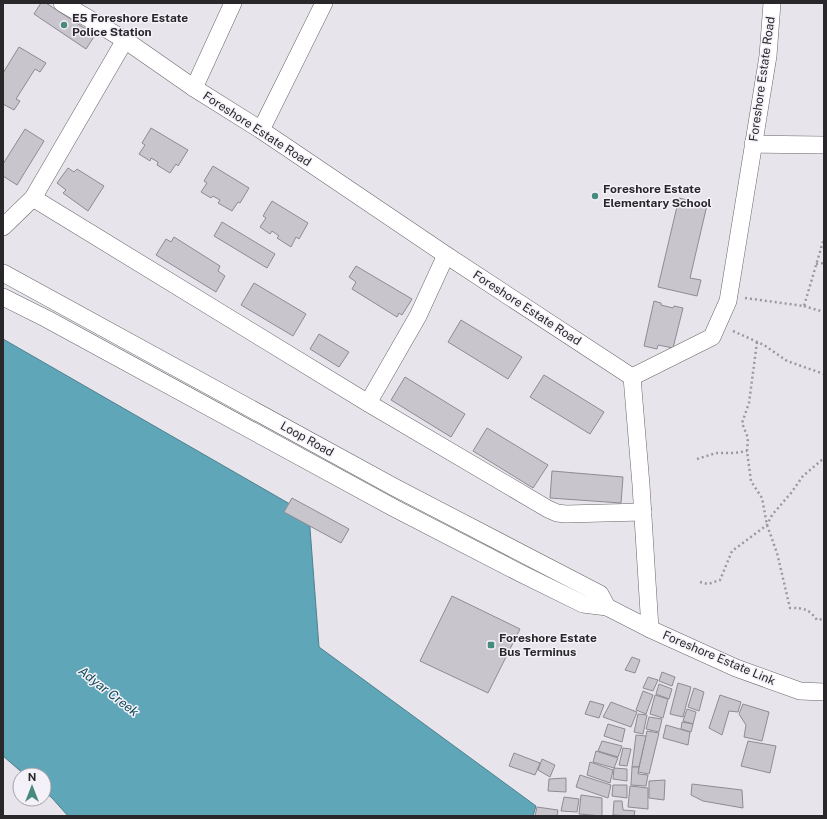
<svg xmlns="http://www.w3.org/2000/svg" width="827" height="819" font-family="'Public Sans',sans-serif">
<rect width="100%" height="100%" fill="#e8e4eb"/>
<path fill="#5fa6b8" stroke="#4f808d" d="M3,339L309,515L319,647L536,806L533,816H68L52,798L44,791V775H25L3,756Z"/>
<g fill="#c9c5cc" stroke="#8f8b92">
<path d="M41,3H46L95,35L86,49L34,14Z"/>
<path d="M19,47L46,63L40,72L35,69L16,99L20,101L14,110L3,104V73Z"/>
<path d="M151,128L188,150L178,166L176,164L170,173L157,165L158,162L151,158L150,161L139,154L145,145L142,143Z"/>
<path d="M25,129L44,141L17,185L3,176V164Z"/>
<path d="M213,166L249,188L240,203L238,202L232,211L218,203L220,200L213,196L211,198L201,192L207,183L204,181Z"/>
<path d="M68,168L74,172L77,169L104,186L88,211L63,193L66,190L57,183Z"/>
<path d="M679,198L707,205L690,278L701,280L697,296L658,287Z"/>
<path d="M272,201L308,223L299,239L296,237L291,247L277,238L279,236L272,231L270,234L260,227L266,218L263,216Z"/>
<path d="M222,222L275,254L267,268L214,236Z"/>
<path d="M174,237L220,266L218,271L225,276L216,292L156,255L166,239L171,242Z"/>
<path d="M356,266L412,299L402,315L399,313L397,317L352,289L356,282L349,277Z"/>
<path d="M254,283L306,314L293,336L241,305Z"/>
<path d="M654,301L661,303V305L673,308L674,306L683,308L673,348L658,345L657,349L644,346Z"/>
<path d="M461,320L522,357L508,379L448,342Z"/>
<path d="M319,334L349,352L339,367L310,349Z"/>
<path d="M544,375L604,412L590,434L530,397Z"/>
<path d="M405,377L465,414L451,437L391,400Z"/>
<path d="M487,428L548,465L533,488L473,451Z"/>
<path d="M552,471L623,477L621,503L550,498Z"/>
<path d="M292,498L349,529L341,543L284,512Z"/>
<path d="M452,596L520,629L488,693L420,661Z"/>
<path d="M632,657L640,660L635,673L625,670Z"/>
<path d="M662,672L675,677L672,686L659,681Z"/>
<path d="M648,677L658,680L653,691L643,688Z"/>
<path d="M678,683L691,687L683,717L670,714Z"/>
<path d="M659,684L672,689L669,699L656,694Z"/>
<path d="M694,688L704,692L699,711L688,707Z"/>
<path d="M643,691L653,695L646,714L636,710Z"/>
<path d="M655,695L668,699L663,718L650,714Z"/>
<path d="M720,695L741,702L738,712L729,711L722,735L709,728Z"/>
<path d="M590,701L604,705L599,718L585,714Z"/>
<path d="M611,702L637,712L631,727L603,717Z"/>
<path d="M743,704L769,712L762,741L744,737L746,725L739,714Z"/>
<path d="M687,709L696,712L693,724L683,721Z"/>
<path d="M638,714L647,715L643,734L634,732Z"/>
<path d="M649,717L662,719L659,732L646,729Z"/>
<path d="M682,722L693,724L691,732L681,729Z"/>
<path d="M608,724L625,729L622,742L604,736Z"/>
<path d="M666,725L690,732L688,745L663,738Z"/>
<path d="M647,731L659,733L649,774L638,772Z"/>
<path d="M636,735L646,736L639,767H632Z"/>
<path d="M602,741L622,746L618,757L598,751Z"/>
<path d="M748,741L776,746L770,773L741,766Z"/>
<path d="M623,748L631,749L627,766L619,765Z"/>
<path d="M596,751L618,758L614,768L593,762Z"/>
<path d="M514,753L540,763L535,775L509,766Z"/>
<path d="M542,759L555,765L550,777L538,770Z"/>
<path d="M590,762L613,770L610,783L587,775Z"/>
<path d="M632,767H639L638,774L648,775L646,786L631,785Z"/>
<path d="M614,768L627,769V781L613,779Z"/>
<path d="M580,775L611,785L608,798L576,787Z"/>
<path d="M566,778V792L548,791L549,779Z"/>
<path d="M665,780L664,800L649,798V781Z"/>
<path d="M692,784L742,790L743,808L703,801L691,795Z"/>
<path d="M613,785H627V798L612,796Z"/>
<path d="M630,786L648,788V809L628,807Z"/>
<path d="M581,795L602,798V816L579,814Z"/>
<path d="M564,797L579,799L577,812L561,811Z"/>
<path d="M614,801H622L623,810L635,811L634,816L613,815Z"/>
<path d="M537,807L558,810L557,816H535Z"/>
</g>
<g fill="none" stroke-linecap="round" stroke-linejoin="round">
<g stroke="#69656b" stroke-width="18">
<g id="minor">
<path d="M62,3L125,40L194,88L261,130L446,255L632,377L712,337L728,301L768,56L772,3"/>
<path d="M194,88L233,3"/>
<path d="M261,130L324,3"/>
<path d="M753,144L824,145"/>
<path d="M33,198L368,403L548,509L557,513L566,514L643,512"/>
<path d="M3,227L33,198L125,40"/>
<path d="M3,273L394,487L600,594L607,607L650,629L736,668L800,691L824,692"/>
<path d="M3,297L47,319L394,508L522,574L583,604L607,607"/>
<path d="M632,377L641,485L650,629"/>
<path d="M368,403L418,316L446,255"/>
</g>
</g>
<g stroke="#9c999e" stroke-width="2.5" stroke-dasharray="2 3" stroke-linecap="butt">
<path d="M816,264L824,263"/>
<path d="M745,298L804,306L824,238"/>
<path d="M804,306L824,312"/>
<path d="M733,331L764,345L787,361L824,374"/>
<path d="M757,342L749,403L742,423L748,438L747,451L751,481L762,498L767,525L777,553L790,608C804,608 809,609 817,620L824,619"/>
<path d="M697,459L716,453H734L747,451"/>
<path d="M700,582L708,584L720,580L732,551L767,525L772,515L791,493L803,476L824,458"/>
</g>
<use href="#minor" stroke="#fff" stroke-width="17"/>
</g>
<g fill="#478b7e" stroke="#f5f1f8" stroke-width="1.5">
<circle cx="64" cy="25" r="4"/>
<circle cx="595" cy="196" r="4"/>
<rect x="487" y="641" width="8" height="8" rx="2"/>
</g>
<g text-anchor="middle" stroke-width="3" stroke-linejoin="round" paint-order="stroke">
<g font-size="12" font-weight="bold" fill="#29272a" stroke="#f5f1f8" text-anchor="start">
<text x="72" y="22">E5 Foreshore Estate<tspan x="72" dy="14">Police Station</tspan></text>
<text x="603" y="193">Foreshore Estate<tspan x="603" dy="14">Elementary School</tspan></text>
<text x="499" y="642">Foreshore Estate<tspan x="499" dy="14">Bus Terminus</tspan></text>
</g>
<g font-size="12" fill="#29272a" stroke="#f5f1f8">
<text transform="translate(762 79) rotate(-82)" y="4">Foreshore Estate Road</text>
<text transform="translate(257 129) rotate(33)" y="4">Foreshore Estate Road</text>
<text transform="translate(527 308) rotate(33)" y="4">Foreshore Estate Road</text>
<text transform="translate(307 439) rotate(29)" y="4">Loop Road</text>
<text transform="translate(719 658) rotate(23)" y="4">Foreshore Estate Link</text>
</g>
<g font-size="13" font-style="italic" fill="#114f5d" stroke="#f5f1f8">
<text transform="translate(109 691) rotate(38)" y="5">Adyar Creek</text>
</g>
</g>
<rect width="827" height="819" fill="none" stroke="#29272a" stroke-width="8"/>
<g transform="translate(32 787)"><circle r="19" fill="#f5f1f8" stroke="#a3a0a6"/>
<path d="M0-3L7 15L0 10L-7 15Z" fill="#478b7e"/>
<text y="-6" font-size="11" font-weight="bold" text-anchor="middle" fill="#29272a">N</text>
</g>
</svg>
